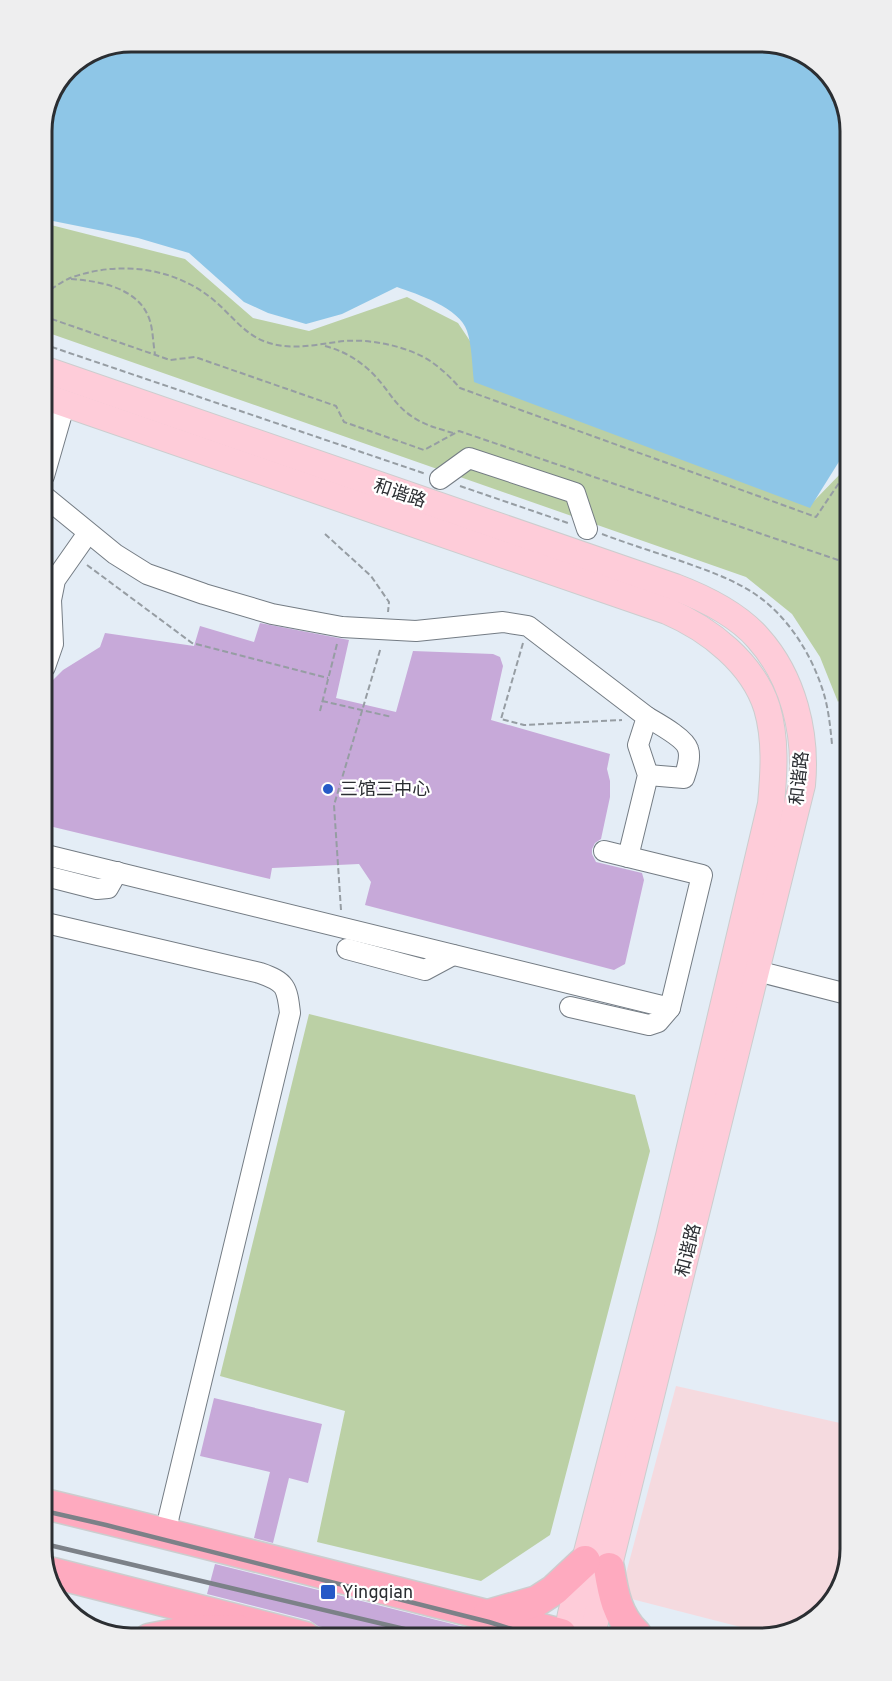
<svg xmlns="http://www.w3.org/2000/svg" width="892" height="1681" font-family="Overpass,'Noto Sans SC',sans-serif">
<rect width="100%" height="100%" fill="#e4edf6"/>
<path fill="#f5dadf" d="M676,1386L849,1425L850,1550L835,1600L795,1632H760L620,1596Z"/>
<g fill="#bbd0a5">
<path d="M43,223L185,259L253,318L309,331L407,297L458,323L496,380L812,503L845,469L846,689L838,702L820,657L792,614L746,577L43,331Z"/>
<path d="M309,1014L635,1095L650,1151L550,1535L481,1581L317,1542L345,1411L220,1376Z"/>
</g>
<path fill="#8ec6e7" d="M131,42H767L815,60L843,97L845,452L810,508L474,382C472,366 472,345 467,331C460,308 417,294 397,287L342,314L306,324L268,313L244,302L189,253L138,238L43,219L42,126L68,68Z"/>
<g fill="#c7a9d9">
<path d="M260,623L349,640L336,698L396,712L413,651L493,654L500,657L503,666L491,720L610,754L607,769L610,781V797L601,839L595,843L592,849V854L596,862L642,873L644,880L625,964L614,970L365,905L371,882L359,864L272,868L270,879L45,825V688L63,670L100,647L105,633L194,646L200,626L254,642Z"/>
<path d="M214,1398L322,1424L308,1483L289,1478L273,1543L254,1538L270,1472L200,1456Z"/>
<path d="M215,1564L472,1629L470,1635L361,1636L318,1626L309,1620L207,1594Z"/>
</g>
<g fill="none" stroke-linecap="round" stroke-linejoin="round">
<g stroke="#747c84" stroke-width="22">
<g id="minor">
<path d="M44,476L65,403"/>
<path d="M440,479L469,458L575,493L587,529"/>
<path d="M44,496L115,554L147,574L204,594L272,614L342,627L416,631L503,622L528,626L647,717L638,745L648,775L628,857"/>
<path d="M45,667L53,644L51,600L55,580L88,533"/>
<path d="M647,717C657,723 685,738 688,749C691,758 687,769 684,778L648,775"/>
<path d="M46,855L670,1008L702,875L604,851"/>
<path d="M46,876L97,889L108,888L117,872"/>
<path d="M46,923L260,973C286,982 287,987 290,1013L169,1516L166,1533"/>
<path d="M347,949L425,970L453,955"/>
<path d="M757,971L847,994"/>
<path d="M570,1007L649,1025L658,1022L670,1008"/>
</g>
</g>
<g stroke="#cccdce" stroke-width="28">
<g id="major">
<path d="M43,369L675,587C704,598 738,615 758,638C793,677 807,733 802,785L592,1634"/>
<path d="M43,396L667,611C709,629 753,663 767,708C776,739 774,772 771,804L669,1236L571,1614L567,1634"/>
</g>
</g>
<g stroke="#cccdce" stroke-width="33">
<g id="highway">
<path d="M49,1505C220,1546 390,1591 561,1634"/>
<path d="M609,1568C613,1593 617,1616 636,1634"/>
<path d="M49,1572L305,1637"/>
<path d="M488,1615L537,1601L554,1590L585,1561"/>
<path d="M149,1639L190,1631L238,1630"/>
</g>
</g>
<g stroke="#969da3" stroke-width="2" stroke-dasharray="6 3" stroke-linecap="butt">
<path d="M71,279C100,281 140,288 150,321C153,331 153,343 155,354"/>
<path d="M43,294C52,289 61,282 70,278C119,260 176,267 216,302C233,317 246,336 269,343C293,350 314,345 337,342C365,337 410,346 433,363C443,370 452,379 460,388L816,517L845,474"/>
<path d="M43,316L170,360L195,357L336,406L344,422L424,450L459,431L838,560H845"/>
<path d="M43,344L426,474"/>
<path d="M325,346C348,352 367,365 382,384C390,394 396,404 406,412C420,424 436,428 453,433"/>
<path d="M460,486L568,523"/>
<path d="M325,534L371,576L389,602L388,612"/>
<path d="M602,534C626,543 651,551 675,559C703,569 731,578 755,594C786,615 809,650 821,685C828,704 830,724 832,744"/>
<path d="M87,565L192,643L328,678"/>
<path d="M523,643L501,719L524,725L622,720"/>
<path d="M320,711L337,644"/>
<path d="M341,910L334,805L381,647"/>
</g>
<use href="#minor" stroke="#fff" stroke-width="20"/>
<use href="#major" stroke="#feccd9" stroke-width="26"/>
<use href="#highway" stroke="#feaabf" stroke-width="30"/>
<g stroke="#7c8188" stroke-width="4.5">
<path d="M49,1512L106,1525L489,1622L531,1635"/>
<path d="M49,1545C177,1576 306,1605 434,1636"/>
</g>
<path stroke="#969da3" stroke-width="2" stroke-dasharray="6 3" stroke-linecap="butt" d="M322,701L392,717"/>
</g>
<g fill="#2659c7" stroke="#fff" stroke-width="2">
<circle cx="328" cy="789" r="6"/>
<rect x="320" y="1584" width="16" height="16" rx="3"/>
</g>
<g text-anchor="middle" stroke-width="4.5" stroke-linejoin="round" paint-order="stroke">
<g font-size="18" fill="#2b2e32" stroke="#fff">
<text transform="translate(400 493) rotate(19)" y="6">和谐路</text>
<text transform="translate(799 778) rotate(-84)" y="6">和谐路</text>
<text transform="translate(688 1250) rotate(-76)" y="6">和谐路</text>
</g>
<g font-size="18" fill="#2b2e32" stroke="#fff" text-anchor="start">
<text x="340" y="795">三馆三中心</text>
<text x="342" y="1598">Yingqian</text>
</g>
</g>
<path d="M0 0H892V1681H0ZM131 52H761A79 79 0 0 1 840 131V1549A79 79 0 0 1 761 1628H131A79 79 0 0 1 52 1549V131A79 79 0 0 1 131 52Z" fill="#eeeeef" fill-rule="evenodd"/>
<path fill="none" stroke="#2b2e32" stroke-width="3" d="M131 52H761A79 79 0 0 1 840 131V1549A79 79 0 0 1 761 1628H131A79 79 0 0 1 52 1549V131A79 79 0 0 1 131 52Z"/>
</svg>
